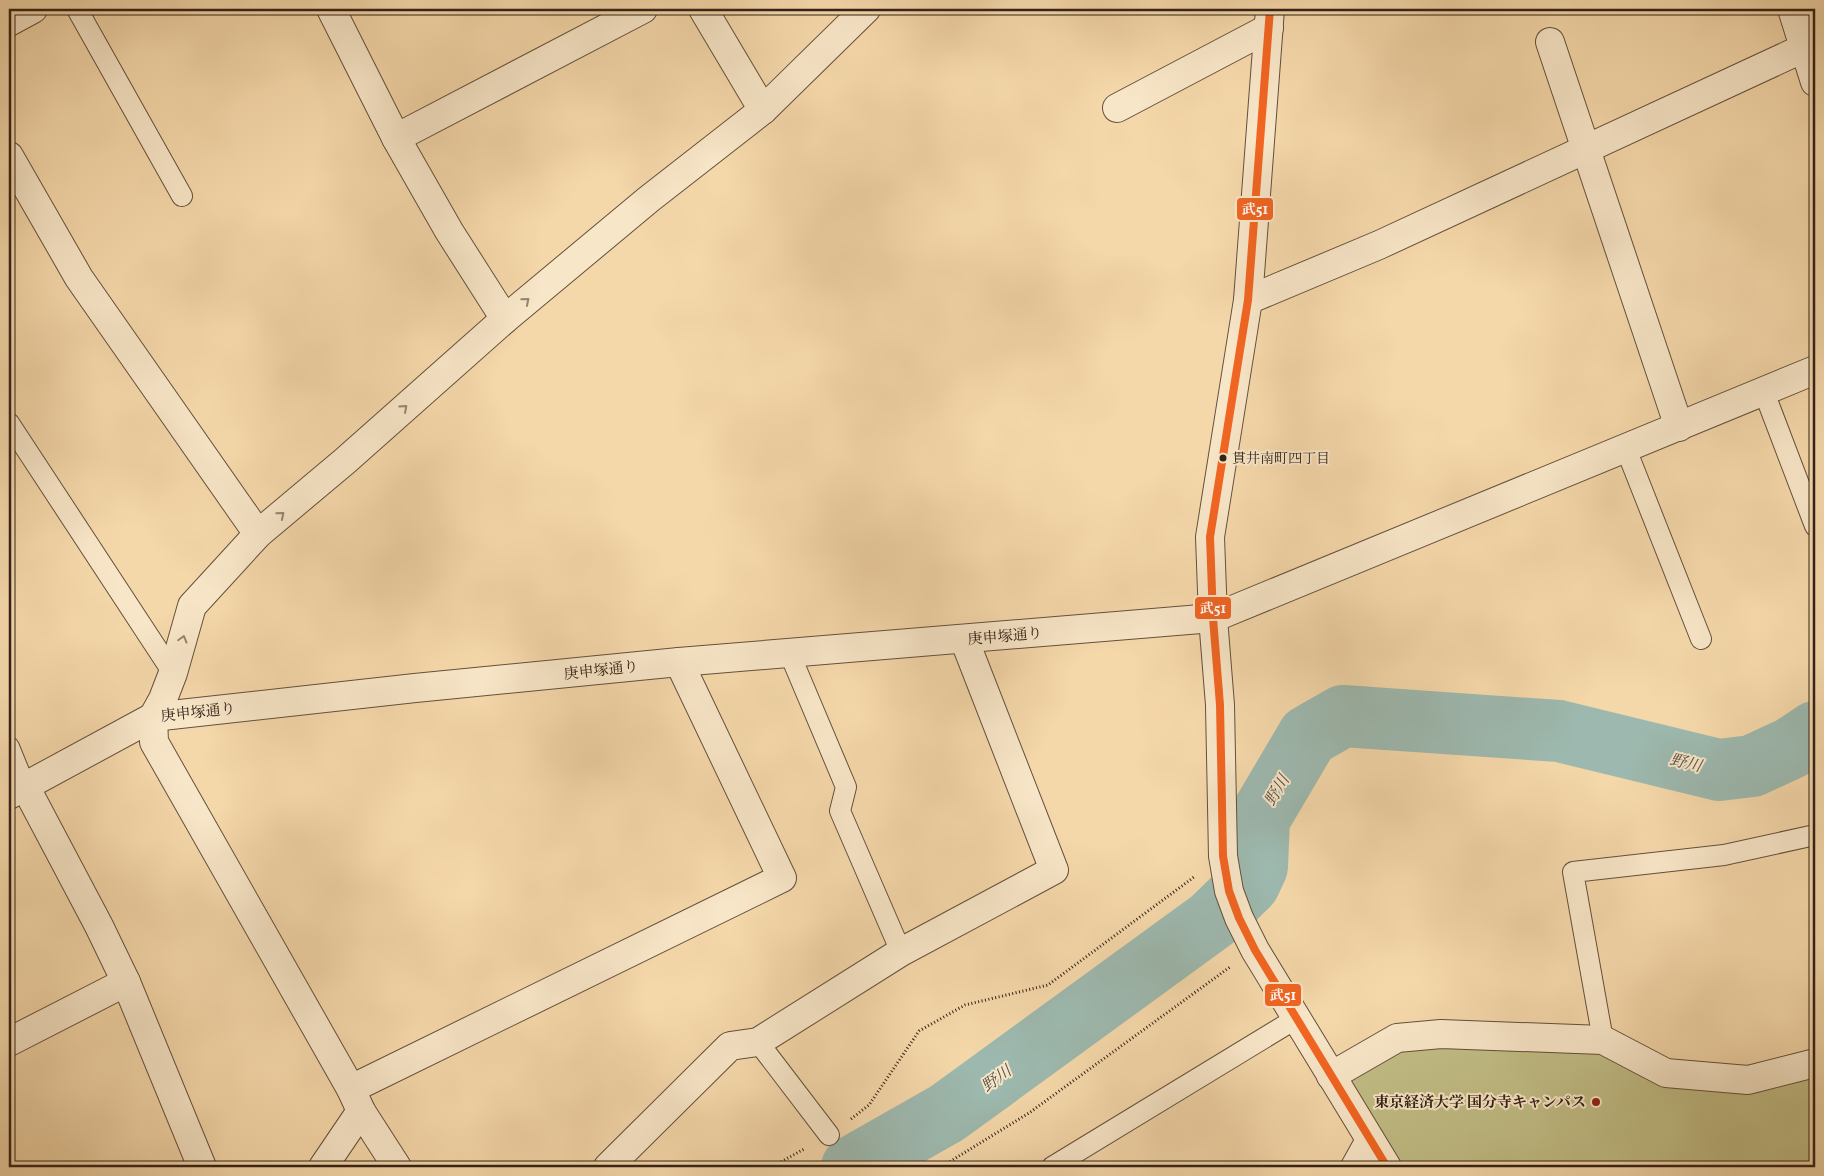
<svg xmlns="http://www.w3.org/2000/svg" width="1824" height="1176" font-family="Vollkorn,'Noto Serif JP',serif">
<rect width="100%" height="100%" fill="#f5d8aa"/>
<filter id="stains"><feTurbulence type="fractalNoise" baseFrequency=".004" numOctaves="4"/><feColorMatrix values="0 0 0 0 .2 0 0 0 0 .09 0 0 0 0 .02 0 0 0 .5 -.17"/></filter>
<radialGradient id="worn" r=".72"><stop offset=".6" stop-color="#630" stop-opacity="0"/><stop offset="1" stop-color="#630" stop-opacity=".3"/></radialGradient>
<path fill="#c1bd85" stroke="#7a704e" d="M1399,1041L1601,1047L1666,1077L1815,1066V1167H1392L1342,1076Z"/>
<g fill="none" stroke-linecap="round" stroke-linejoin="round">
<path stroke="#9db9af" stroke-width="62" d="M852,1167L947,1113L1212,920L1249,884L1257,867L1259,819L1308,736L1343,716L1559,731L1719,770L1752,766L1791,748L1815,732"/>
<g stroke="#64503c" stroke-width="22">
<g id="service">
<path d="M77,9L182,196"/>
<path d="M1764,392L1815,526"/>
<path d="M9,423L173,673"/>
<path d="M1626,449L1701,639"/>
<path d="M789,652L846,787L840,811L901,952"/>
<path d="M9,747L25,786"/>
<path d="M1603,1040L1573,872L1724,855L1815,835"/>
<path d="M758,1042L829,1135"/>
<path d="M1052,1167L1297,1018"/>
</g>
</g>
<g stroke="#64503c" stroke-width="30">
<g id="minor">
<path d="M331,9L396,138L449,231L505,319"/>
<path d="M703,9L763,110"/>
<path d="M1270,9L1248,300L1210,537L1213,618L1220,705L1223,856L1229,891L1239,918L1255,950L1387,1167"/>
<path d="M1792,9L1815,82"/>
<path d="M9,22L33,9"/>
<path d="M1550,42L1679,427"/>
<path d="M1117,108L1269,28"/>
<path d="M396,138L643,9"/>
<path d="M9,156L79,278L258,534"/>
<path d="M1248,300L1379,245L1804,48"/>
<path d="M25,786L99,926L126,982L202,1167"/>
<path d="M9,795L153,717L415,688L679,662L1213,618L1815,370"/>
<path d="M9,1042L126,982"/>
<path d="M1331,1076L1397,1038L1441,1034L1603,1040L1666,1073L1748,1080L1815,1063"/>
<path d="M351,1089L782,878L679,662"/>
<path d="M323,1167L361,1111"/>
<path d="M397,1167L361,1111L351,1089L154,742L153,717L163,699L173,673L192,606L258,534L345,461L505,319L649,199L763,110L866,9"/>
<path d="M608,1167L730,1046L758,1042L901,952L1054,870L964,639"/>
<path d="M1355,1167L1370,1140"/>
</g>
</g>
<g stroke="#332218" stroke-width="3" stroke-dasharray="1 2.5" stroke-linecap="butt">
<path d="M851,1119L869,1105L919,1031L965,1005L1048,985L1194,877"/>
<path d="M772,1167L804,1149"/>
<path d="M941,1167L1029,1113L1230,967"/>
</g>
<use href="#service" stroke="#f8e6c8" stroke-width="20"/>
<use href="#minor" stroke="#f8e6c8" stroke-width="28"/>
<g stroke="#f8e6c8" stroke-width="11">
<path id="bus-1" d="M1270,9L1248,300L1210,537L1213,618L1220,705L1223,856L1229,891L1239,918L1255,950L1387,1167"/>
</g>
<use href="#bus-1" stroke="#f26522" stroke-width="8"/>
</g>
<defs><path id="oneway-chevron" d="M-2-3.5L2.5 0L-2 3.5" fill="none" stroke-width="1.6" stroke-linecap="round" stroke-linejoin="round" transform="scale(1.25)"/></defs>
<g stroke="#968470">
<use href="#oneway-chevron" transform="translate(526 301) rotate(-40)"/>
<use href="#oneway-chevron" transform="translate(404 408) rotate(-42)"/>
<use href="#oneway-chevron" transform="translate(281 515) rotate(-40)"/>
<use href="#oneway-chevron" transform="translate(183 639) rotate(-74)"/>
</g>
<circle fill="#332218" stroke="#f8e6c8" stroke-width="2" cx="1223" cy="458" r="4.5"/>
<circle fill="#8f2418" stroke="#f8e6c8" stroke-width="2" cx="1596" cy="1102" r="5"/>
<g text-anchor="middle" stroke-width="4" stroke-linejoin="round" paint-order="stroke">
<g font-size="14" fill="#332218" stroke="#f8e6c8" text-anchor="start">
<text x="1232" y="463">貫井南町四丁目</text>
</g>
<g font-size="15" fill="#332218" stroke="#f8e6c8">
<text transform="translate(1005 636) rotate(-5)" y="5">庚申塚通り</text>
<text transform="translate(601 670) rotate(-6)" y="5">庚申塚通り</text>
<text transform="translate(198 712) rotate(-6)" y="5">庚申塚通り</text>
</g>
<g font-size="15" font-weight="bold" fill="#332218" stroke="#f8e6c8" text-anchor="end">
<text x="1586" y="1107">東京経済大学 国分寺キャンパス</text>
</g>
<g font-size="16" font-style="italic" fill="#534f45" stroke="#f8e6c8">
<text transform="translate(1686 762) rotate(14)" y="6">野川</text>
<text transform="translate(1276 790) rotate(-59)" y="6">野川</text>
<text transform="translate(996 1078) rotate(-36)" y="6">野川</text>
</g>
</g>
<g stroke="#f8e6c8" stroke-width="2">
<rect x="1236" y="197" width="38" height="24" rx="5" fill="#f26522"/>
<rect x="1194" y="596" width="38" height="24" rx="5" fill="#f26522"/>
<rect x="1264" y="983" width="38" height="24" rx="5" fill="#f26522"/>
</g>
<g font-size="14" text-anchor="middle" font-weight="bold" fill="#fff">
<text x="1255" y="214">武51</text>
<text x="1213" y="613">武51</text>
<text x="1283" y="1000">武51</text>
</g>
<rect width="1824" height="1176" fill="none" stroke="#f5d8aa" stroke-width="30"/>
<rect x="10" y="10" width="1804" height="1156" fill="none" stroke="#332218" stroke-width="2.5"/>
<rect x="15" y="15" width="1794" height="1146" fill="none" stroke="#332218"/>
<rect width="100%" height="100%" filter="url(#stains)"/>
<rect width="100%" height="100%" fill="url(#worn)"/>
</svg>
